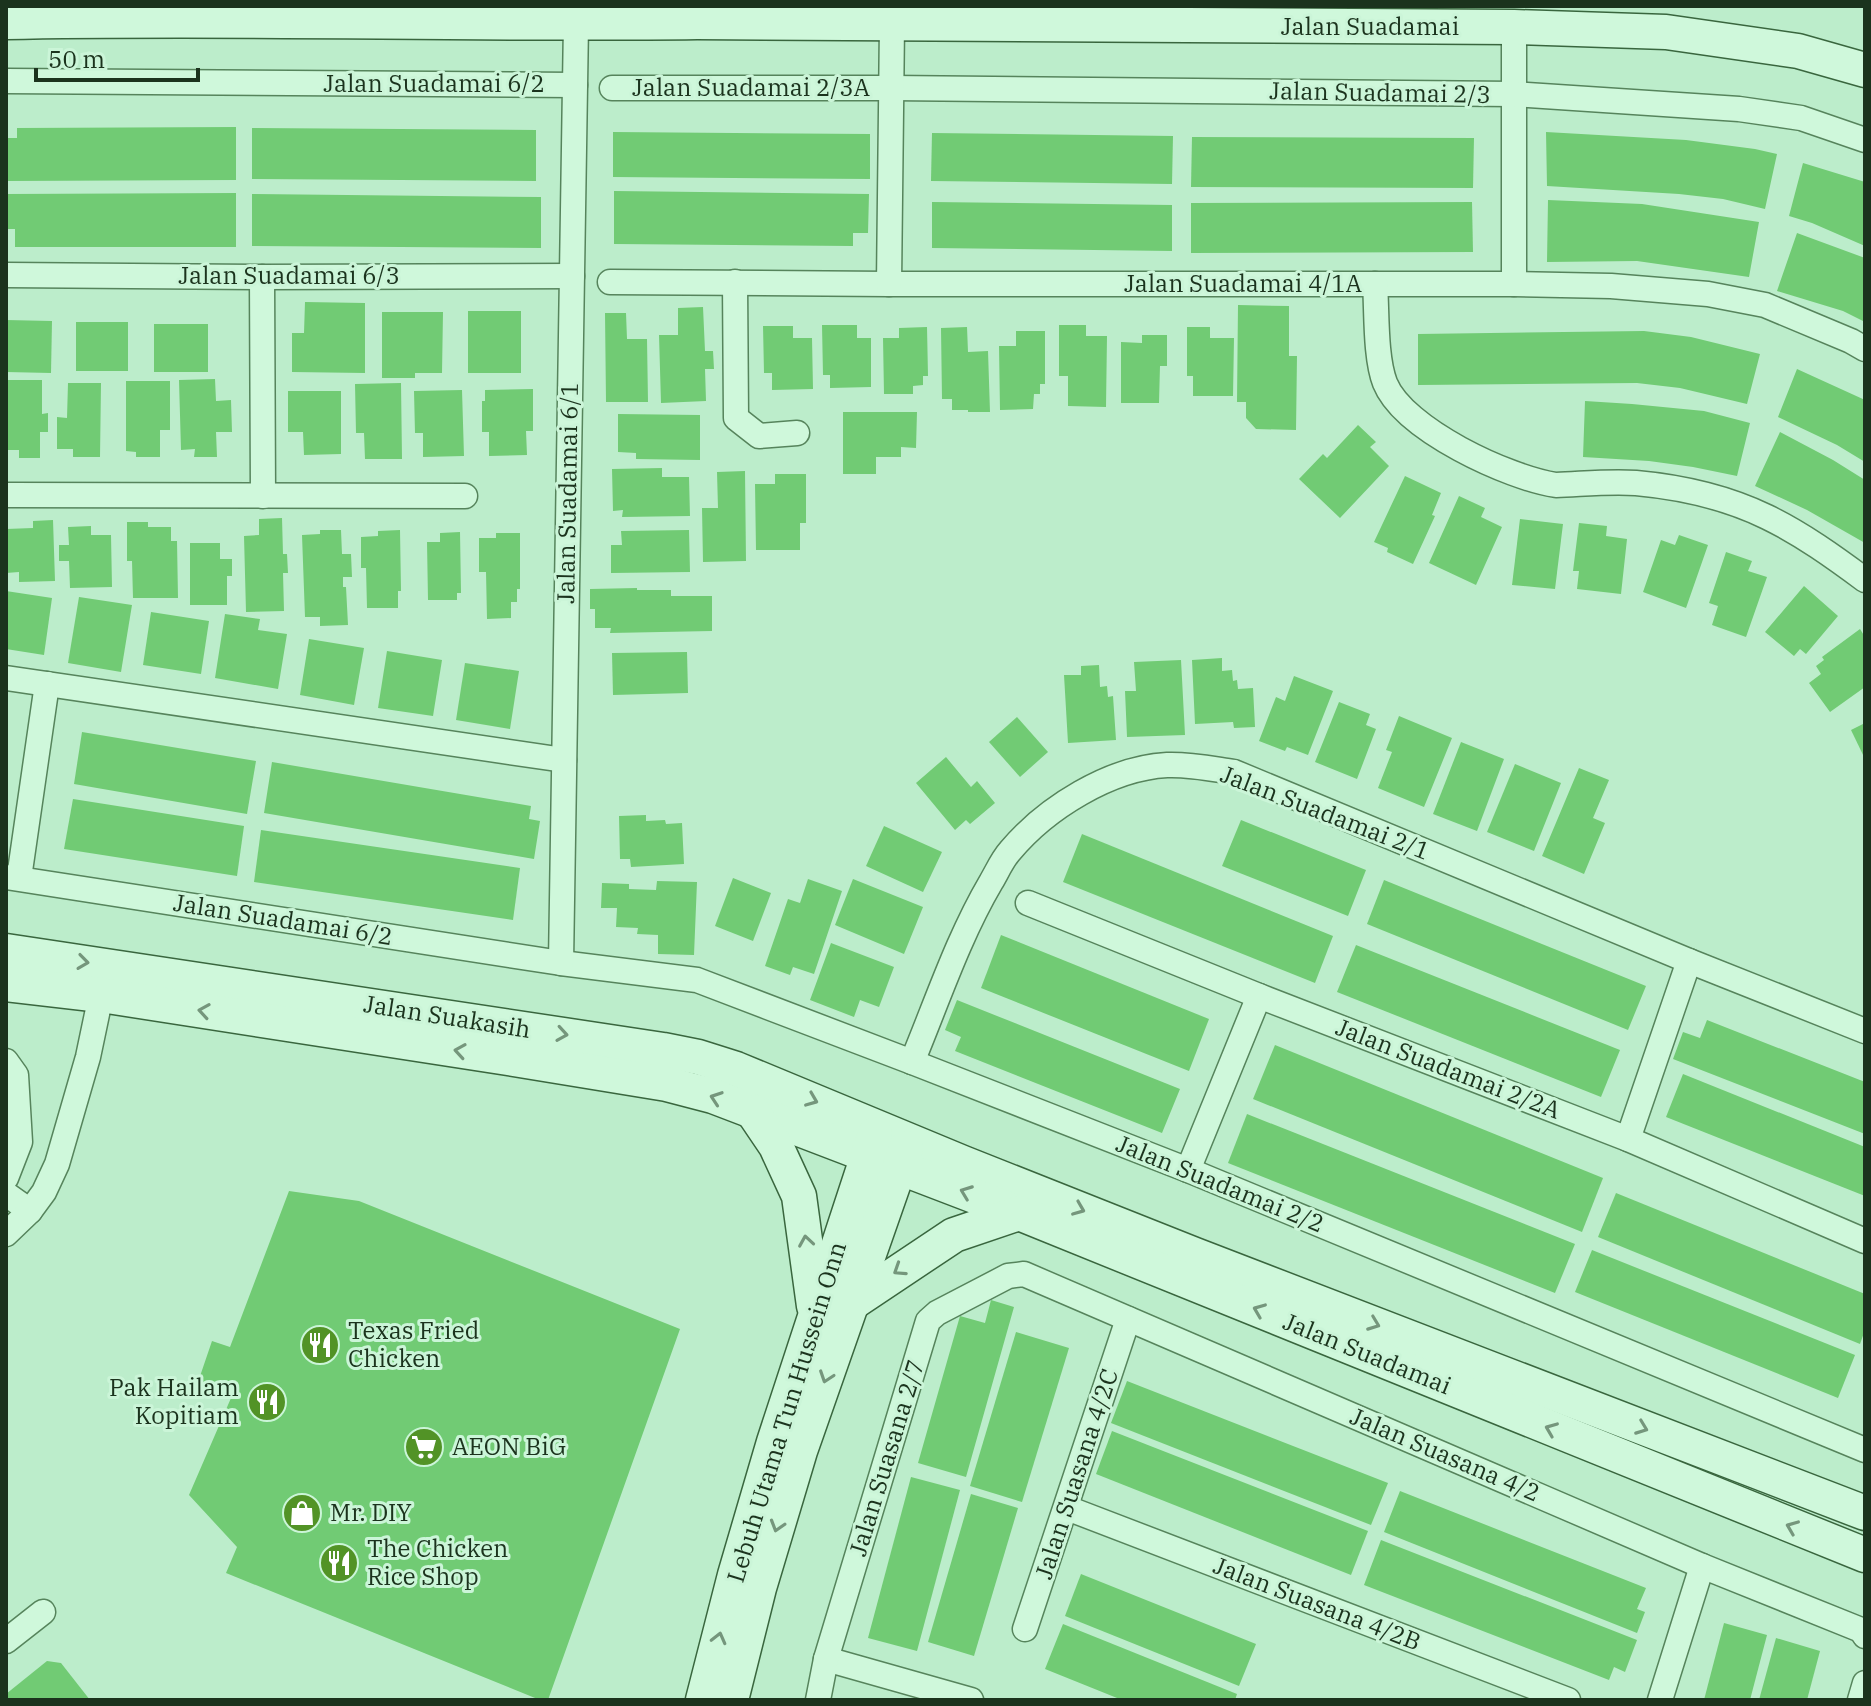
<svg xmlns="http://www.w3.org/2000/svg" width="1871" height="1706" font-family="'IBM Plex Serif',serif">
<rect width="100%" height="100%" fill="#bcedcb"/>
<g fill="#71cb74">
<path d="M236,127V180L6,181V138H17V128Z"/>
<path d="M252,128L536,130V181L252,179Z"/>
<path d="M613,132L870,134V179L613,177Z"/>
<path d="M1546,132L1686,140L1755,149L1777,154L1765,209L1723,199L1679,194L1547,186Z"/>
<path d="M932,133L1173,136L1172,184L931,181Z"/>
<path d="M1192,137L1474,138L1473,188L1191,187Z"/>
<path d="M1803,163L1865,182V246L1812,223L1789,216Z"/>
<path d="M614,191L869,194L868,233H853V246L614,244Z"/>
<path d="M236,193V247H15V229H6V194Z"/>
<path d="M252,194L541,197V248L252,246Z"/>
<path d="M1548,200L1642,204L1759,222L1749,277L1637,261L1547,262Z"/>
<path d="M932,202L1172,205V251L932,248Z"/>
<path d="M1472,202L1473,252L1191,253V203Z"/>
<path d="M1797,233L1865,258V322L1843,311L1777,291Z"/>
<path d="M305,302L365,303V373L292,372V333H304Z"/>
<path d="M1238,305L1289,306V356H1297L1296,430L1256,429L1246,418V402H1237Z"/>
<path d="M703,307L705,351H713L714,369H705L706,401L661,403L659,335H678V308Z"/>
<rect x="468" y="311" width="53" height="62"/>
<path d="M382,312H443L442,373H415V378H382Z"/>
<path d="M605,313H626L627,339H647L648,402H606Z"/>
<path d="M6,320L52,321L51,373L6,372Z"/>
<rect x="76" y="322" width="52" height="49"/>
<rect x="154" y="324" width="54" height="48"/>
<path d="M822,325H857V338H871V387L830,388V375H823Z"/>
<path d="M1059,325H1086V336H1107L1106,407L1068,406V376H1059Z"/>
<path d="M763,326H793V338H812L813,389L772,390V373H764Z"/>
<path d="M927,327L928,376H923V385L913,386V394H884L883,338H899V328Z"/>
<path d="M967,327L968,352L988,351L990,412H968V410H952V399H942L941,328Z"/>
<path d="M1187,327H1210V338H1234L1233,396H1193V376H1187Z"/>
<path d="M1016,331H1045V384H1040V394H1034L1033,409L1000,410L999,346H1016Z"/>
<path d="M1644,331L1691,337L1760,354L1747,404L1680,388L1637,383L1418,385V334Z"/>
<path d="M1142,335H1167V366H1160L1159,403H1121V342L1142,343Z"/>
<path d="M1797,369L1865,400V462L1837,445L1778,417Z"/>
<path d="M215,379L216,401L231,400L232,432H216L217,457H194L195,449L181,450L179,380Z"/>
<path d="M7,380H42V414L48,413V432H40V458H19V450H6Z"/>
<path d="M126,381H170V430H160V457H136V452L126,451Z"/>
<path d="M68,383H101L100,457H73V449H57V417L67,418Z"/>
<path d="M401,383L402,459H365L364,433H356L355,384Z"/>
<path d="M533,389V431H526L527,455L489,456V432H482V401H485V390Z"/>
<path d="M462,390L464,456L423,457V433H415L414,391Z"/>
<path d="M288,391H341V454L304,455L303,432H288Z"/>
<path d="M1585,401L1632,404L1704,411L1750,423L1737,476L1693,467L1649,461L1583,457Z"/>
<path d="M843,412H917L916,448L901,447V457H876V474H843Z"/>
<path d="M618,414L700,415V460L636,459V453L618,452Z"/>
<path d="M1358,425L1376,442L1370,447L1389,466L1340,518L1299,479L1323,454L1327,458Z"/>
<path d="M1780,432L1833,460L1865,480V543L1807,510L1755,486Z"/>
<path d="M662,468V477H689L690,516L622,517L623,510L613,511L612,469Z"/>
<path d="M745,471L746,561L703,562L702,508H718L717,472Z"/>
<path d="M775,474H806V523H800V550H756L755,484H775Z"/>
<path d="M1405,476L1441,493L1432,515L1435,516L1413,564L1387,552L1388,548L1374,542Z"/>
<path d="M1459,496L1485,508L1481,517L1502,527L1476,585L1429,563Z"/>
<path d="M282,518L283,554H287L288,573H283L284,611L246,612L244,536L259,535V519Z"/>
<path d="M1520,519L1563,524L1555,589L1512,585Z"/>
<path d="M53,520L55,581L19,582V572L6,573V529L33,528V521Z"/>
<path d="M127,522H148V527H171V541H177L178,598H133L132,561H127Z"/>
<path d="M1579,523L1607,526L1606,536L1627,539L1621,594L1577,589L1579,571H1573Z"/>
<path d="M91,526V535H111L112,587L70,588L69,561H59V545H69L68,527Z"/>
<path d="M320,530H341L342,554H351L352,577H343V587H346L348,625L320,626V617H305L302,535L320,534Z"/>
<path d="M400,530L401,591H398V608H367L366,568H361V537L378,536V531Z"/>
<path d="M689,530L690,572L611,573V545H622L621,531Z"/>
<path d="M460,532L461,593H457V600H428L427,542H440V533Z"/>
<path d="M496,533H520V589H517V602H511V618L487,619L486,572H479V538H496Z"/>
<path d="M1679,535L1708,545L1686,608L1643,592L1661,540L1675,545Z"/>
<path d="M190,543H220V559H232V576H227V605H190Z"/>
<path d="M1726,552L1752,561L1748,571L1767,577L1746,637L1712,625L1718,606L1709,603Z"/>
<path d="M1804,586L1838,616L1806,654L1800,649L1794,656L1765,632Z"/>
<path d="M637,588V590H671V596H712V631L610,633L611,628H595V609H590V589Z"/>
<path d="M6,591L52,598L44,655L6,649Z"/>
<path d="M79,597L132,605L121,672L68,663Z"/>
<path d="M151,612L209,621L201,674L143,665Z"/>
<path d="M225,614L260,619L258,630L287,634L278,689L215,678Z"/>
<path d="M1860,629L1865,637V687L1830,712L1809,683L1821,674L1816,666L1824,660L1822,657Z"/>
<path d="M309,639L364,648L354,705L300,695Z"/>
<path d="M387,651L442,660L433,716L378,708Z"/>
<path d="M687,652L688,693L613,695L612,653Z"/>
<path d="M1222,658V671L1232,670L1233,681L1237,680L1238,689L1253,688L1255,727L1234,728L1233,722L1195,724L1192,660Z"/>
<path d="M1181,660L1185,735L1127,737L1125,691H1136L1134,662Z"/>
<path d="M465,663L519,671L510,729L456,720Z"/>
<path d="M1099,665L1100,687L1107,686L1108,697L1113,696L1116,740L1068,743L1064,675H1081V666Z"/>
<path d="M1294,676L1333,691L1308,755L1287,747L1285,751L1259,741L1276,697L1285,701Z"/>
<path d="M1339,702L1370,714L1366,725L1376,729L1357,779L1315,762Z"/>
<path d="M1399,716L1452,738L1424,807L1378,788L1392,752L1386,750Z"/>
<path d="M1017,717L1048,752L1020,777L989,742Z"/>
<path d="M1865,723V759L1851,730Z"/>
<path d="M82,732L256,761L247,814L74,784Z"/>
<path d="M1461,742L1504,759L1477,831L1433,814Z"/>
<path d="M946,757L971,787L977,781L995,803L970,824L966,820L955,830L916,783Z"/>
<path d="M272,762L531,806L529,819L540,821L534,859L264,813Z"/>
<path d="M1515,764L1561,783L1534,851L1487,832Z"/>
<path d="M1579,768L1609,780L1593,818L1605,823L1584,874L1542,856Z"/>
<path d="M73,799L244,826L237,876L64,849Z"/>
<path d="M646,815V821L665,820L666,824L682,823L684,864L631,867L630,859H620L619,816Z"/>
<path d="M1241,820L1366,870L1348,916L1222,866Z"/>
<path d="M884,826L942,852L923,892L866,866Z"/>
<path d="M261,830L520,868L513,920L254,882Z"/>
<path d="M1082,834L1333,936L1315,983L1063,882Z"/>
<path d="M733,878L771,893L753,941L715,926Z"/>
<path d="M808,879L842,891L814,974L793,967L790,975L765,966L788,899L800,903Z"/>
<path d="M853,879L923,907L904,954L835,925Z"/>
<path d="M1384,880L1646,986L1628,1030L1367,924Z"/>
<path d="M657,881L697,882L694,955L658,954V935L637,934L638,928L616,927L617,908H601L602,883L629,884V889L656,890Z"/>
<path d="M1001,935L1209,1019L1189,1071L981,988Z"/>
<path d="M831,943L894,967L879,1007L860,1000L854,1017L810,1000Z"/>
<path d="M1356,945L1620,1050L1601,1097L1337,992Z"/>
<path d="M957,1000L1180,1089L1162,1133L955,1051L961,1037L945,1030Z"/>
<path d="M1707,1020L1865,1082V1134L1673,1059L1683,1032L1700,1038Z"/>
<path d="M1275,1045L1603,1178L1582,1232L1253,1099Z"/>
<path d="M1683,1074L1865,1147V1196L1666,1117Z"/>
<path d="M1247,1114L1575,1244L1555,1293L1228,1163Z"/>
<path d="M289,1191L359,1201L680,1329L548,1700H540L226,1573L237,1547L189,1495L231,1398L197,1385L212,1341L230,1347Z"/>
<path d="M1616,1193L1865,1294V1330L1860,1344L1598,1237Z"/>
<path d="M1592,1250L1855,1355L1838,1398L1575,1292Z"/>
<path d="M991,1300L1014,1307L966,1477L918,1463L960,1316L985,1323Z"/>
<path d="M1016,1332L1069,1348L1022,1502L970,1486Z"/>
<path d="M1127,1381L1388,1483L1371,1525L1111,1423Z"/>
<path d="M1112,1431L1368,1531L1351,1575L1096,1474Z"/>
<path d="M911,1477L960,1490L917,1651L868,1638Z"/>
<path d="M1400,1491L1646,1588L1637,1609L1645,1612L1637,1633L1384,1532Z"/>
<path d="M971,1494L1018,1508L974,1656L928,1642Z"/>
<path d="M1381,1540L1637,1640L1625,1672L1614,1667L1609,1680L1364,1585Z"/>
<path d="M1081,1574L1256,1644L1239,1686L1065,1616Z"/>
<path d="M1724,1623L1767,1635L1750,1700H1704Z"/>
<path d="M1063,1624L1237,1694L1235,1700H1122L1045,1669Z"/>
<path d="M1776,1638L1820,1651L1807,1700H1759Z"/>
<path d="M47,1661L61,1663L90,1700H6V1694Z"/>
</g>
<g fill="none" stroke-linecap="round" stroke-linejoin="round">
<g stroke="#56845c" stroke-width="27">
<g id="street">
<path d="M1514,27V284"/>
<path d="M6,81L575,85"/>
<path d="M612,88H891L1514,94L1739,109L1801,118L1865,140"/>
<path d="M6,275L262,277L572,276"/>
<path d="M262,277L263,496"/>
<path d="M610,282L889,284H1514L1611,286L1708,294L1765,305L1851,341L1865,349"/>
<path d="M735,282L736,418L759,436L797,433"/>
<path d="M889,284L892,24"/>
<path d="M1375,284C1377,312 1375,357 1385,383C1404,430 1509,478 1556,485C1583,484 1610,481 1636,483C1680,487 1728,498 1767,517C1802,534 1834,557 1865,580"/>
<path d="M6,495L465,496"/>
<path d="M6,678L564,760"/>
<path d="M6,877L561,963L697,980L912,1062L1188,1170L1865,1450"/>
<path d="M19,878L47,684"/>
<path d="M1028,903L1259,996L1628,1139L1865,1241"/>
<path d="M561,963L576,23"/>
<path d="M6,1061L16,1075L20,1142L6,1178"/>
<path d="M912,1062C937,1002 958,938 991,882C997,872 1002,860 1010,851C1046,808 1110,768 1167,765C1190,764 1213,769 1234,772L1689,961L1865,1031"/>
<path d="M1628,1139L1689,961"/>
<path d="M1188,1170L1259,996"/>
<path d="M6,1194L30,1211"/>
<path d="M6,1234L30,1211L44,1192L57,1164L88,1057L101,995"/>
<path d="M1067,1508L1568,1700"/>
<path d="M1025,1629L1128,1319"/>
<path d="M6,1641L43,1612"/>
<path d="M826,1659L971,1700"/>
<path d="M818,1700L826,1659L928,1321L937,1313L1008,1276L1024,1274L1702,1566L1861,1630L1865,1636"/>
<path d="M1660,1700L1702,1566"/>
<path d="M1860,1700L1865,1683"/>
</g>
</g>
<g stroke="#39663e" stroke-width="37">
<g id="secondary">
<path d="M6,22C236,17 467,25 697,22L1514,27L1666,32L1798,51L1865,70"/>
<path d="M6,951L663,1050L698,1057L736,1069L963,1163L1195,1255L1865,1513"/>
<path d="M6,984L101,995L508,1058L667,1084L713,1096L1019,1213L1865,1555"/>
<path d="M753,1112L776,1146L799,1196L814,1306"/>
<path d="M852,1303L954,1235L1019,1213"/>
<path d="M703,1700L735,1575L774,1442L875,1134"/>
<path d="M731,1700L759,1588L800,1451L906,1148"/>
</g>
</g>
<use href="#street" stroke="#cff8db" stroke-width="24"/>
<use href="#secondary" stroke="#cff8db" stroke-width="34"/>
</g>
<defs><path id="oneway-chevron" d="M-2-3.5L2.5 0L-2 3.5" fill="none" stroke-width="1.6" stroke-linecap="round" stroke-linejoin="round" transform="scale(2)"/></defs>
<g stroke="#75967c">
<use href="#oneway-chevron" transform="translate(83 962) rotate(8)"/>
<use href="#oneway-chevron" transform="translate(204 1011) rotate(-171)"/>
<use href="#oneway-chevron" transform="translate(562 1034) rotate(9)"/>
<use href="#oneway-chevron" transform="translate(460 1051) rotate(-171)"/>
<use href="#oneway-chevron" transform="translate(716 1098) rotate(-161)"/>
<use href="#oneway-chevron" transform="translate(812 1100) rotate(22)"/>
<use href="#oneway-chevron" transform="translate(966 1192) rotate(-159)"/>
<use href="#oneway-chevron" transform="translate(1079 1209) rotate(22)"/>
<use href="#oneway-chevron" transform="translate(806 1241) rotate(-99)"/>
<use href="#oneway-chevron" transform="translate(899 1270) rotate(147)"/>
<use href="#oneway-chevron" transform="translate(1259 1310) rotate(-158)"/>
<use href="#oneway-chevron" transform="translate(1374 1324) rotate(21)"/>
<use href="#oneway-chevron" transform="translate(826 1377) rotate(109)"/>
<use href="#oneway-chevron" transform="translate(1642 1428) rotate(21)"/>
<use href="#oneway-chevron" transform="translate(1551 1429) rotate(-158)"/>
<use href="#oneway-chevron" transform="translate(777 1526) rotate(107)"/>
<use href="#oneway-chevron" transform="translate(1792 1527) rotate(-158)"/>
<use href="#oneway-chevron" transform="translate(719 1638) rotate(-76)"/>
</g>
<defs>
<g id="restaurant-disc" transform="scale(2)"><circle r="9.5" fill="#529326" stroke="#cbf5d8"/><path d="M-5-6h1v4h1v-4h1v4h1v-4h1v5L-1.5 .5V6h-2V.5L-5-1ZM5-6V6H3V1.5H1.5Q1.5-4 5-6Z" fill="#fff"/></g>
<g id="supermarket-disc" transform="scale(2)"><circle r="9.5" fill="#529326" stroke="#cbf5d8"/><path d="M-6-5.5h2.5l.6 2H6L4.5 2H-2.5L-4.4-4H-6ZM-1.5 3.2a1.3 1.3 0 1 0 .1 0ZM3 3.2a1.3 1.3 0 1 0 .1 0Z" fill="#fff"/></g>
<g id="shop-disc" transform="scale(2)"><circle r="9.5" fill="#529326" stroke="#cbf5d8"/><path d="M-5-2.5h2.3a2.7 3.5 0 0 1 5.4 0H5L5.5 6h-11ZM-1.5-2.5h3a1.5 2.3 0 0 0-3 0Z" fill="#fff"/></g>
</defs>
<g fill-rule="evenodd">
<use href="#restaurant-disc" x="320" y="1345"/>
<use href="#restaurant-disc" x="267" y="1402"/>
<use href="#supermarket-disc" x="424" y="1447"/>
<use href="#shop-disc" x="302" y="1513"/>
<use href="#restaurant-disc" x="339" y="1563"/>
</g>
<g text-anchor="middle" stroke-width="6" stroke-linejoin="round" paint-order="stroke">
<g font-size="24" fill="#1b331d" stroke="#cbf5d8">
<text x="1370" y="35">Jalan Suadamai</text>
<text x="434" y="92">Jalan Suadamai 6/2</text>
<text x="751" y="96">Jalan Suadamai 2/3A</text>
<text transform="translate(1380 93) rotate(1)" y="8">Jalan Suadamai 2/3</text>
<text x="289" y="284">Jalan Suadamai 6/3</text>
<text x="1243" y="292">Jalan Suadamai 4/1A</text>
<text transform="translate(568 493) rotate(-89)" y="8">Jalan Suadamai 6/1</text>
<text transform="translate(1325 813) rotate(21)" y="8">Jalan Suadamai 2/1</text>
<text transform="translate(283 920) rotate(9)" y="8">Jalan Suadamai 6/2</text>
<text transform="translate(447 1017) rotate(9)" y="8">Jalan Suakasih</text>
<text transform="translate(1448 1069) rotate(21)" y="8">Jalan Suadamai 2/2A</text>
<text transform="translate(1220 1184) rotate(22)" y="8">Jalan Suadamai 2/2</text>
<text transform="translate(1367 1354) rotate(22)" y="8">Jalan Suadamai</text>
<text transform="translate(787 1412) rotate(-73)" y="8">Lebuh Utama Tun Hussein Onn</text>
<text transform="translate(1445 1455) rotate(23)" y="8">Jalan Suasana 4/2</text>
<text transform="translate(887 1458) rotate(-73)" y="8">Jalan Suasana 2/7</text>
<text transform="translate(1077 1474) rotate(-72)" y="8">Jalan Suasana 4/2C</text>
<text transform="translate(1317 1604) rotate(21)" y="8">Jalan Suasana 4/2B</text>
</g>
<g font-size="24" fill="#1b331d" stroke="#cbf5d8" text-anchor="start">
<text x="348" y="1339">Texas Fried<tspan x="348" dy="28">Chicken</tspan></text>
<text x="239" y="1396" text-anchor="end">Pak Hailam<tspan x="239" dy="28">Kopitiam</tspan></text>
<text x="452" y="1455">AEON BiG</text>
<text x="330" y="1521">Mr. DIY</text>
<text x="367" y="1557">The Chicken<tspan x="367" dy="28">Rice Shop</tspan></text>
</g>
</g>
<rect width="1871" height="1706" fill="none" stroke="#1b331d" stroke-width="16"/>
<path d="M36 68v12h162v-12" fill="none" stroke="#1b331d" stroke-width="4"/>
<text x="48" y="68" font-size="24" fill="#1b331d" stroke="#cbf5d8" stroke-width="6" paint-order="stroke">50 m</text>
</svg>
